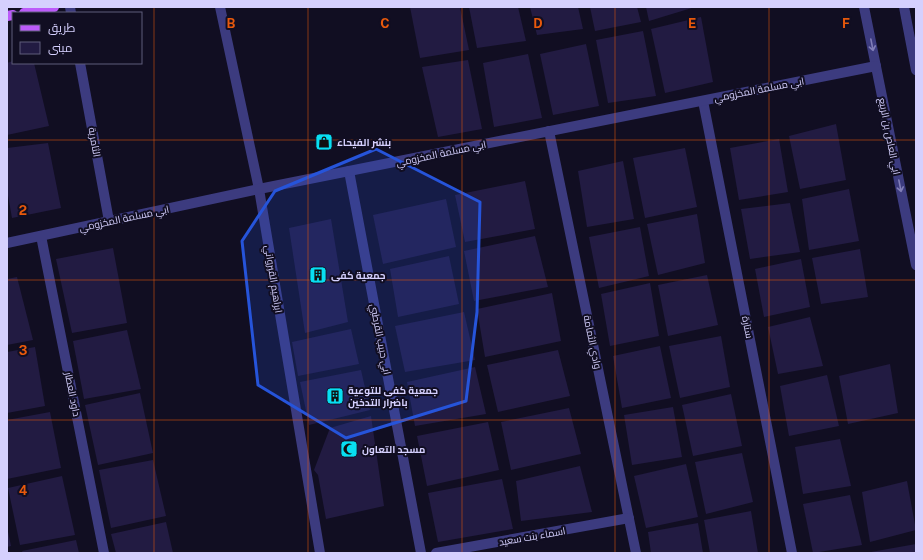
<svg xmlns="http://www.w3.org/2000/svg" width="923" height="560" font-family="'Public Sans',Cairo,sans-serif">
<rect width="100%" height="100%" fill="#110e22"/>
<g fill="#221b42">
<path d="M410,7H460L469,50L420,58Z"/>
<path d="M469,7H518L526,41L477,48Z"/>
<path d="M530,7H578L583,29L537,35Z"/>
<path d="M590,7H637L641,22L595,31Z"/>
<path d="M646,7H695L649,21Z"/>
<path d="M701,17L713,82L665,93L651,29Z"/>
<path d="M643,31L656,96L608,103L596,40Z"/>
<path d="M586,44L599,106L553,115L540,54Z"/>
<path d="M528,54L542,118L494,127L483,63Z"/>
<path d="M468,60L482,129L438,137L422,67Z"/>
<path d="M13,61V63H34L49,126L7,135V63Z"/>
<path d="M836,124L846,180L800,189L789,136Z"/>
<path d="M779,139L788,192L739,200L730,148Z"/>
<path d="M48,143L61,208L12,218L7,190V148Z"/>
<path d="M685,148L697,207L645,218L633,158Z"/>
<path d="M623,161L634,219L587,227L578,171Z"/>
<path d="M525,181L535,229L465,242L455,195Z"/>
<path d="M849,189L859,241L809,250L802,199Z"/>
<path d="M446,199L456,247L383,264L373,215Z"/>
<path d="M790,203L800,252L750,259L741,209Z"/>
<path d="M697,214L705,263L658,275L647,224Z"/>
<path d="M331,219L348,322L305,333L289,228Z"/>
<path d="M640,227L649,276L599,288L589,237Z"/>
<path d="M535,236L548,287L474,301L464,251Z"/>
<path d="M113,248L127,323L72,333L56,259Z"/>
<path d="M860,249L868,297L821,304L812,258Z"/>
<path d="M449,256L459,304L398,317L390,269Z"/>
<path d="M801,259L810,307L764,317L755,269Z"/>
<path d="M707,275L718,325L668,336L658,285Z"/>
<path d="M17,277L33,340L7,345V279Z"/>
<path d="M650,283L659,336L610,346L601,294Z"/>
<path d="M552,293L561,341L485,357L477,309Z"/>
<path d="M464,312L475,360L405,372L395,326Z"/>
<path d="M810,317L823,366L778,374L768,327Z"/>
<path d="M351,329L359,364L298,376L292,342Z"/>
<path d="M127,330L141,389L84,399L73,341Z"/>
<path d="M721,336L730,387L680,398L669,346Z"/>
<path d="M660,346L671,398L622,408L613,356Z"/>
<path d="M35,347L45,406L7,413V352Z"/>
<path d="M558,350L570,396L498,412L487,365Z"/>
<path d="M890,364L898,413L848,424L839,376Z"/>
<path d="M475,367L486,414L415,426L407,382Z"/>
<path d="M361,370L370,410L309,425L300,382Z"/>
<path d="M827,375L839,426L789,436L780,386Z"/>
<path d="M140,393L153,453L98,465L85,405Z"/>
<path d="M731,394L742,446L693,456L682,405Z"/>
<path d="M673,407L682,457L632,465L624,415Z"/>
<path d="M569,408L581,454L511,470L501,422Z"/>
<path d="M50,412L61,468L7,479V420Z"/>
<path d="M371,416L384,506L326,519L318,475L314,470L330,428Z"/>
<path d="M488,422L499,470L427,486L417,436Z"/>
<path d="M840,439L851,486L803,494L795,447Z"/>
<path d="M742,453L753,502L706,514L695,462Z"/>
<path d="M153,460L166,516L111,528L99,470Z"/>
<path d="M686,464L698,517L646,528L634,476Z"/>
<path d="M580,466L592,512L521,521L516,481Z"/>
<path d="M62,476L75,535L20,545L8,488Z"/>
<path d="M502,479L513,529L438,542L428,493Z"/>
<path d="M907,481L916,530L870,542L862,492Z"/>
<path d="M850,495L862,545L813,553L803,504Z"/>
<path d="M751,511L758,553H710L704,520Z"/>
<path d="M166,522L173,553H116L111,534Z"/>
<path d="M698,523L703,553H651L648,532Z"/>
<path d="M7,527L11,546L7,547Z"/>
<path d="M76,540L79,553H23L22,551Z"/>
<path d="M916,544V553H871V552Z"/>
</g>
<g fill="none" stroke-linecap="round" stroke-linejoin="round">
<g stroke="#3c3b7f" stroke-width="10">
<path d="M70,7L71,13"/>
<path d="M220,7L259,189L320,553"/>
<path d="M864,7L916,265"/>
<path d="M904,7L916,70"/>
<path d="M80,63L109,221"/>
<path d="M703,101L792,553"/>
<path d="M549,131L636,553"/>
<path d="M349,171L421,553"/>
<path d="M41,236L104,553"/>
<path d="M7,243L259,189L876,66"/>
<path d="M436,553L629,518"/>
</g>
<g stroke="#bc5bfa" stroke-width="10">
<path d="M24,13L54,7"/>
<path d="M7,16L13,15"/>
</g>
</g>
<defs><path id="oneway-shaft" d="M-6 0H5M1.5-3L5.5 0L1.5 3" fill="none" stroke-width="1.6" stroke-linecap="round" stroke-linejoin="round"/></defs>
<g stroke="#817eb8">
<use href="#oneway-shaft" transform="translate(872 45) rotate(79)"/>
<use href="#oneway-shaft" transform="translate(900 186) rotate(79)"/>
</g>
<path fill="#2654da" fill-opacity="0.2" stroke="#2654da" stroke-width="3" stroke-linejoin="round" d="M376,149L480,202L477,312L466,401L346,438L258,385L242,241L275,191Z"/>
<path fill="none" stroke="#e8590c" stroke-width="1" stroke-opacity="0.55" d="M154,7V553M308,7V553M462,7V553M615,7V553M769,7V553M7,140H916M7,280H916M7,420H916"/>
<defs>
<g id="shop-square" transform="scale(0.9)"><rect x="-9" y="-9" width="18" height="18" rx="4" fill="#08dff2" stroke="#110e22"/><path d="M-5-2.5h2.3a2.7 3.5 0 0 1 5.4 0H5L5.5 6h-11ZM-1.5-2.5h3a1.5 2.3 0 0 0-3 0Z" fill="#111"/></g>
<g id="building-square" transform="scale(0.9)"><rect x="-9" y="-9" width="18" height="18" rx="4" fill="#08dff2" stroke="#110e22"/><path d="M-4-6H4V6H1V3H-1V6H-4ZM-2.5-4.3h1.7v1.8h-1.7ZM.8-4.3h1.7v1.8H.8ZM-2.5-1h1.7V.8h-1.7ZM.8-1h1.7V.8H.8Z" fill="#111"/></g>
<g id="mosque-square" transform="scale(0.9)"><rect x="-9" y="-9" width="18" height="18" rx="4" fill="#08dff2" stroke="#110e22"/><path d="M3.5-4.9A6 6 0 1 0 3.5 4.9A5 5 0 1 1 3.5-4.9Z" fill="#111"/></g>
</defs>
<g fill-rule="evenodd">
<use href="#shop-square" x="324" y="142"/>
<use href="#building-square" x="318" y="275"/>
<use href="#building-square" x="335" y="396"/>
<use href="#mosque-square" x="349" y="449"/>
</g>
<g text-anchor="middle" stroke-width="4" stroke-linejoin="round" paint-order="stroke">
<g font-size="10" fill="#d5d0fe" stroke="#110e22">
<text transform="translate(759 89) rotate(-11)" y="4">ابي مسلمة المخزومي</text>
<text transform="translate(890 136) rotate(79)" y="4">ابي العاص بن الربيع</text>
<text transform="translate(95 142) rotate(80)" y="4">الثامرية</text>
<text transform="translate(441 153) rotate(-12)" y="4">ابي مسلمة المخزومي</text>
<text transform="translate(124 218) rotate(-12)" y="4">ابي مسلمة المخزومي</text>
<text transform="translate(274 279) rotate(81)" y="4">ابراهيم القيرواني</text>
<text transform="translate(748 327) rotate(79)" y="4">ستارة</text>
<text transform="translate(381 339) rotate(79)" y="4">ابي حبيب القرطبي</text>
<text transform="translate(593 342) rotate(78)" y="4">وادي الثمامة</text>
<text transform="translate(73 394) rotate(79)" y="4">داود العطار</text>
<text transform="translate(532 536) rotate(-10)" y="4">اسماء بنت سعيد</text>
</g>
<g font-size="10" font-weight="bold" fill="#d5d0fe" stroke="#110e22" text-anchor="start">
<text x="337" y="146">بنشر الفيحاء</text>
<text x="331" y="279">جمعية كفى</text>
<text x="348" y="394">جمعية كفى للتوعية<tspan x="348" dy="12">باضرار التدخين</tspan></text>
<text x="362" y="453">مسجد التعاون</text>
</g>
</g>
<g font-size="13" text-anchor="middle" font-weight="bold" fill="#e8590c" stroke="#110e22" stroke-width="4" stroke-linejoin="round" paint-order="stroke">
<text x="231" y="28">B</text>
<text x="385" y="28">C</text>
<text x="538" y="28">D</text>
<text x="692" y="28">E</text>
<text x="846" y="28">F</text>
<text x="23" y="215">2</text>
<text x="23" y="355">3</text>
<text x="23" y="495">4</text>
</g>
<rect width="923" height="560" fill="none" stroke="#d5d0fe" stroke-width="16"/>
<rect x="12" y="12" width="130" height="52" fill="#110e22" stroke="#5f5c7a"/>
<rect x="20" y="25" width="20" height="6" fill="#bc5bfa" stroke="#5f5c7a"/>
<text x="48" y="32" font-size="12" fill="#d5d0fe">طريق</text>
<rect x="20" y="42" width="20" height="12" fill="#221b42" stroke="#5f5c7a"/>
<text x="48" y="52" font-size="12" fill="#d5d0fe">مبنى</text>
</svg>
